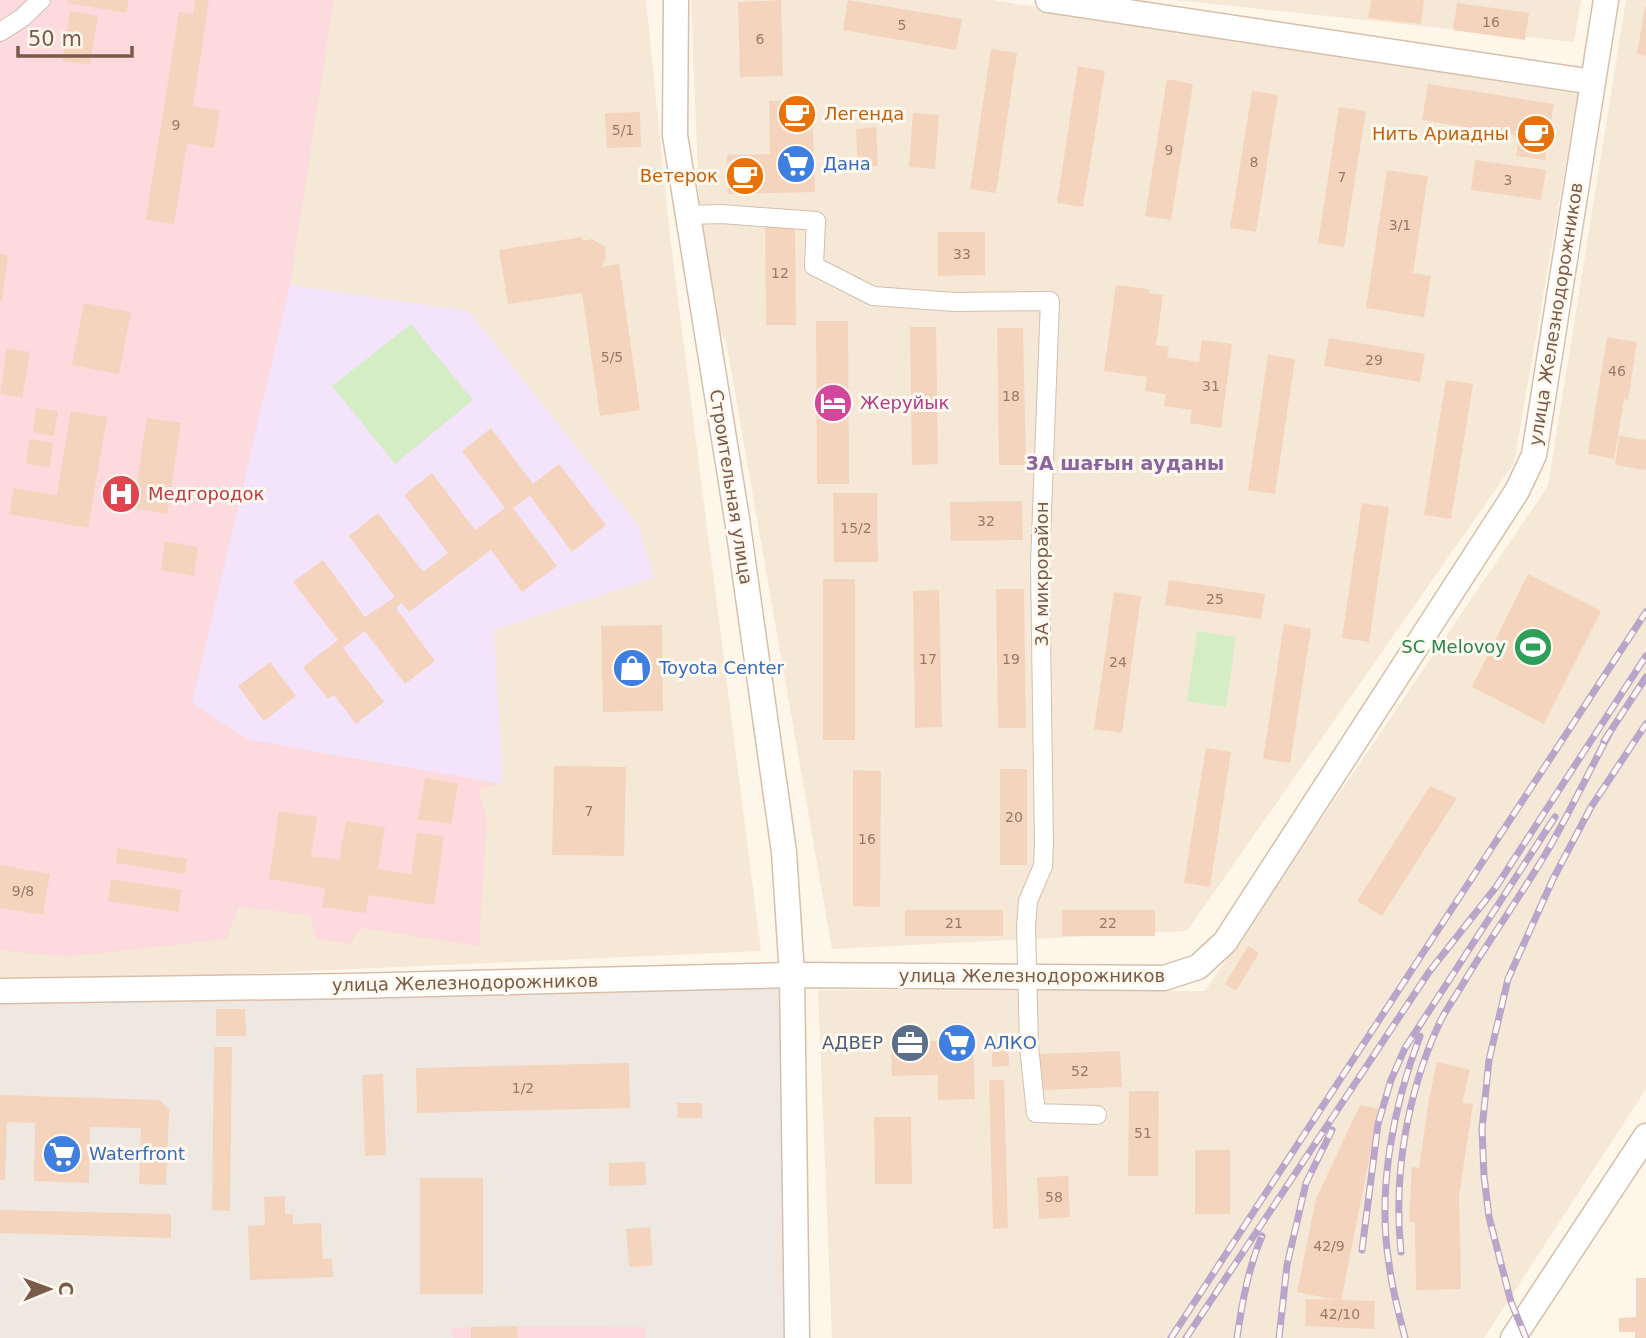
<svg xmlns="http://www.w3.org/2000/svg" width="1646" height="1338" font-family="'DejaVu Sans',sans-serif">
<rect width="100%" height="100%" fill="#fef6e8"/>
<g fill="#f6e8d6">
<path d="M0,0H646L670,236L761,951L16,984L0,982Z"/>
<path d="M691,0H992L1578,94L1514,463L1187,931L832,949L726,341L712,321L700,227Z"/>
<path d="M1176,0H1581L1574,42Z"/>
<path d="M1626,0H1646V1089L1484,1338H832L818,990L1205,991L1548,486Z"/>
</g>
<path fill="#eee8e1" d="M792,975L797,1338H0V991Z"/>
<path fill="#f3e4fb" d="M290,285L469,311L638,525L654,578L494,630L503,784L248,740L192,703Z"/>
<g fill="#fcdade">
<path d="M0,0H334L290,285L192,703L249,740L503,784L478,789L487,819L479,946L361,928L350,944L316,939L309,915L239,907L226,939L66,957L0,950Z"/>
<path d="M517,1326L645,1327V1338H453L452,1328Z"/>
</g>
<g fill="#d5edc4">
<path d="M411,324L473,400L395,464L332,386Z"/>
<path d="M1197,631L1236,637L1226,707L1187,701Z"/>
</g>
<g fill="#f5d4bd">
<path d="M67,0H129L126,13L67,3Z"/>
<path d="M195,0H209L193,106L220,111L214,148L187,143L174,224L146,219L179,12L193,14Z"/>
<path d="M781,0L783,76L740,77L738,2Z"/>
<path d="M848,0L962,19L956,50L843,30Z"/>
<path d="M1371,0H1424L1421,24L1368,18Z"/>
<path d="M1457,3L1529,13L1525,40L1453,30Z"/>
<path d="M1645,7H1646V56L1637,54Z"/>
<path d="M70,11L98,16L90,65L62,61Z"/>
<path d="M991,49L1017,53L996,193L970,189Z"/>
<path d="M1078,66L1105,71L1083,207L1057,203Z"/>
<path d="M1167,79L1193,84L1171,220L1145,216Z"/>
<path d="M1428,84L1554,104L1545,160L1516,156L1519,136L1422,120Z"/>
<path d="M1252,91L1278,95L1256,232L1230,228Z"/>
<path d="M812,100L815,192L728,194L727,155L770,154L769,101Z"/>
<path d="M1339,107L1366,111L1344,247L1318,243Z"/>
<path d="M640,112L641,147L607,148L605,113Z"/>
<path d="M913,113L939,115L935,169L909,167Z"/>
<path d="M876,127L878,166L858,167L856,129Z"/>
<path d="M1475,160L1546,170L1541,200L1471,190Z"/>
<path d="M1387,170L1428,176L1413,273L1431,276L1424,317L1366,308Z"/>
<path d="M765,221H795L796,325H766Z"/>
<path d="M938,232H985V275L938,276Z"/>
<path d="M582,237L583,241L592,239L605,247L606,257L601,267L619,264L640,410L600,416L582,293L508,304L499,250Z"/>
<path d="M0,253L8,255L2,301H0Z"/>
<path d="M1116,285L1149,289V293L1163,295L1156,345L1169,347L1167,357L1199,362L1202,340L1232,344L1221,428L1190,423L1192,410L1164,406L1166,394L1145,391L1147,377L1104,371Z"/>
<path d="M84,303L131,312L119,374L72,365Z"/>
<path d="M816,321H848L849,484H817Z"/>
<path d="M910,327H936L938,464L912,465Z"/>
<path d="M997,328H1023L1026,465H999Z"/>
<path d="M1607,337L1637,342L1628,400L1624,399L1614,459L1588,454Z"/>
<path d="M1329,338L1425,354L1420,382L1324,366Z"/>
<path d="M7,348L30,352L22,398L0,394Z"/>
<path d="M1268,355L1295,359L1275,494L1248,490Z"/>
<path d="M1446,380L1473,384L1451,519L1424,515Z"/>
<path d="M36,408L58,411L54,436L33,432Z"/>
<path d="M71,411L107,417L88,528L9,514L14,488L57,495Z"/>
<path d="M147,418L181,423L167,514L133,508Z"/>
<path d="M491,428L533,484L559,464L606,525L572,552L530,496L513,508L557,566L522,592L491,550L409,612L402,603L396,608L435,661L405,684L365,631L343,648L384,702L356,724L334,695L328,699L303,667L338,640L293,582L323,560L365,617L395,597L349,536L378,513L423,572L448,553L404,495L432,473L475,530L481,526L505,508L462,451Z"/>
<path d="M1619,436L1646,440V470L1615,465Z"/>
<path d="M29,439L53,443L50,467L26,464Z"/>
<path d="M833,493H877L878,562H834Z"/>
<path d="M1022,501L1023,540L951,541L950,502Z"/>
<path d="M1362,503L1389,507L1369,642L1342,638Z"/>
<path d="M165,541L198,547L194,576L161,570Z"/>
<path d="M1528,574L1601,611L1544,724L1472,687Z"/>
<rect x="823" y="579" width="32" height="161"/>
<path d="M1169,580L1265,594L1261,619L1165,605Z"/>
<path d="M996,589H1024L1026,728H998Z"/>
<path d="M939,590L942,727L915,728L913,591Z"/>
<path d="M1114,592L1141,596L1122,733L1094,729Z"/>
<path d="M1284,624L1311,629L1290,763L1263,759Z"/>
<path d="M662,625L663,711L603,712L601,626Z"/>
<path d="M270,662L296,696L264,721L238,686Z"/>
<path d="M1206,748L1231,752L1210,887L1184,883Z"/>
<path d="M554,766L626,767L624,856L552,855Z"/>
<rect x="1000" y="769" width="27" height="96"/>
<path d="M853,770L881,771L880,907L853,906Z"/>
<path d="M425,778L458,783L451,824L418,819Z"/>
<path d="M1430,786L1457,798L1382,916L1357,901Z"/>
<path d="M279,811L317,817L311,856L339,860L346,821L385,827L378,869L411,874L417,832L444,837L434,905L369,895L366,913L322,907L325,888L269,879Z"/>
<path d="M118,848L187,859L185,874L116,863Z"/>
<path d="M0,865L50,874L43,915L0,908Z"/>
<path d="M111,879L182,890L178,912L108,901Z"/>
<rect x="905" y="910" width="98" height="26"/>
<rect x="1062" y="910" width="93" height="26"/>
<path d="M1248,946L1259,953L1236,991L1225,984Z"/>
<path d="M216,1009H245L246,1036H216Z"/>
<path d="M973,1040L975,1099L938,1100V1075L892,1076L891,1042Z"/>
<path d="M214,1047H232L230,1211L212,1210Z"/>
<path d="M992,1047H1008L1009,1066L992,1067Z"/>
<path d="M1120,1051L1122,1087L1040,1090L1038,1054Z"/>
<path d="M1437,1062L1470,1070L1462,1103L1473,1104L1459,1196L1461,1289L1416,1290L1415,1222H1409L1412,1167L1419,1168L1429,1099Z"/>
<path d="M629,1063L630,1108L417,1113L416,1068Z"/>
<path d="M383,1074L386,1155L365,1156L362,1075Z"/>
<path d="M989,1080H1004L1008,1228L993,1229Z"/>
<path d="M1129,1091H1159L1158,1176H1128Z"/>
<path d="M0,1095L160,1100L169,1110L166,1185L139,1184L141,1128L90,1127L89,1183L34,1181L35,1123L7,1122L5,1180H0Z"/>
<path d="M677,1103H702V1118H678Z"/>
<path d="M1360,1105L1379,1109L1341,1301L1297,1292L1316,1199Z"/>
<path d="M874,1117H911L912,1184H875Z"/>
<rect x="1195" y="1150" width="35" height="64"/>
<path d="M645,1162L646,1185L609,1186V1163Z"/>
<path d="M1068,1176L1070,1217L1039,1219L1037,1177Z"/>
<rect x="420" y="1178" width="63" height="116"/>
<path d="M285,1196V1214H293V1224L321,1223L323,1259H332L333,1277L250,1280L248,1226L265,1225L264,1197Z"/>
<path d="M0,1210L171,1214V1238L0,1233Z"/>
<path d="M650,1227L653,1265L629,1267L626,1229Z"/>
<path d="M1636,1278H1646V1338H1635V1332H1619V1318L1636,1317Z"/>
<path d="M1306,1299L1375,1301L1374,1329L1305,1326Z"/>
<path d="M517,1326L518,1338H471V1327Z"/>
</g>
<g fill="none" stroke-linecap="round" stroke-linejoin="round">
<g stroke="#d4bfaf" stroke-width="20">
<g id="street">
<path d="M0,32L22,18L41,0"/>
<path d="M688,215L721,214L816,221L814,266L873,296L955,302L1050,301L1040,564L1044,844L1043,866L1028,901L1026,926L1029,1046L1036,1113L1097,1115"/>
</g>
</g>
<g stroke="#d7bfab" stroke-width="27">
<g id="secondary">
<path d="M676,0L675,135L737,519L784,852L792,975L797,1338"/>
<path d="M1048,0L1593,82"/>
<path d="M0,991L351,986L792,975L1164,978L1198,967L1225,942L1517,491L1534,455L1606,0"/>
<path d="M1513,1338L1646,1136"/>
</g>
</g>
<use href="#street" stroke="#fff" stroke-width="18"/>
<use href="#secondary" stroke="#fff" stroke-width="24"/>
<g stroke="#b9a4ca" stroke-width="7">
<g id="rail">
<path d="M1604,741L1646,677"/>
<path d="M1362,1250L1378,1124L1391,1080L1405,1048L1555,817"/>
<path d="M1401,1252C1393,1175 1407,1094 1439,1024C1446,1009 1456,996 1464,982C1492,935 1525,890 1552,843C1572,807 1590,770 1609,734"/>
<path d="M1171,1338L1646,612"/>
<path d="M1186,1338L1429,972L1496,887L1646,656"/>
<path d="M1237,1338C1242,1303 1248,1269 1262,1236"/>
<path d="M1279,1338L1287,1265L1306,1183L1332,1130"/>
<path d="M1405,1338C1399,1314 1392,1289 1389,1264C1377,1189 1393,1107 1420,1036"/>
<path d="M1526,1338L1511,1302L1489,1217L1484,1176L1482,1129L1489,1060L1508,979L1553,879L1591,807L1646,724"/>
</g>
</g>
<use href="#rail" stroke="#fff9f0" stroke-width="4.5" stroke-dasharray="13" stroke-linecap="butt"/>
</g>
<defs>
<g id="cafe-disc" transform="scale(2.0125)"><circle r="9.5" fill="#e8710a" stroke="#fff9f0"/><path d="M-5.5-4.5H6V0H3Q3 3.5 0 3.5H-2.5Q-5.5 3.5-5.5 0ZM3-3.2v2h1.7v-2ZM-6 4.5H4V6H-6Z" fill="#fff"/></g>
<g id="supermarket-disc" transform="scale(2.0125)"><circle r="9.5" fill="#3f7fe0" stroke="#fff9f0"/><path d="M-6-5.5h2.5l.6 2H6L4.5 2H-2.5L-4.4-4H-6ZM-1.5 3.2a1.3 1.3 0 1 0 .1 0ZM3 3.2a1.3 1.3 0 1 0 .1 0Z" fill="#fff"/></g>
<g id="hotel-disc" transform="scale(2.0125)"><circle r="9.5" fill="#d1479c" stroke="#fff9f0"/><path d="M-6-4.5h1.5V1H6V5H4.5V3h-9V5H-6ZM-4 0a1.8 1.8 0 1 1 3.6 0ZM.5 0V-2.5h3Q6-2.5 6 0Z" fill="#fff"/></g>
<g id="hospital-disc" transform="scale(2.0125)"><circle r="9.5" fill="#e0444e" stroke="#fff9f0"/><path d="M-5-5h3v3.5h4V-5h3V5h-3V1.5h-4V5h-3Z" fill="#fff"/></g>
<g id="stadium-disc" transform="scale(2.0125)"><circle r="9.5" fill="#2e9e5b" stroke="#fff9f0"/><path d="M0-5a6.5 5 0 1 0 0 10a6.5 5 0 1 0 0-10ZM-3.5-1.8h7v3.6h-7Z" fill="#fff"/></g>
<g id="shop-disc" transform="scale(2.0125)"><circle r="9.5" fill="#3f7fe0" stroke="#fff9f0"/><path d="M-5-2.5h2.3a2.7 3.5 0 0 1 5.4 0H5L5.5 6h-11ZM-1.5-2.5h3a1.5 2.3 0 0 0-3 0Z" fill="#fff"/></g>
<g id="office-disc" transform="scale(2.0125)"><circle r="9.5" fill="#5c6f8a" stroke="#fff9f0"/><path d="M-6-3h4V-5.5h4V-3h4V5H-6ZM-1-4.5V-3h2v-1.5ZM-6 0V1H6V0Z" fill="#fff"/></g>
</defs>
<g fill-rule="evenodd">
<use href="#cafe-disc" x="797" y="114"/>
<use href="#cafe-disc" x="1536" y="134"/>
<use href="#supermarket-disc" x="796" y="164"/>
<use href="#cafe-disc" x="745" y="176"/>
<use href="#hotel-disc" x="833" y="403"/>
<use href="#hospital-disc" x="121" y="494"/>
<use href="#stadium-disc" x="1533" y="647"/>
<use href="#shop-disc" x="632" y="668"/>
<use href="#office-disc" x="910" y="1043"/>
<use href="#supermarket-disc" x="957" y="1043"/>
<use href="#supermarket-disc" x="62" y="1154"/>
</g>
<g text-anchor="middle" stroke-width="6" stroke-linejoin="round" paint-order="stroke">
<g font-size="14" fill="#997966">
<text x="1491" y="27">16</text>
<text x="902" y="30">5</text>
<text x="760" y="44">6</text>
<text x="176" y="130">9</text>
<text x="623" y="135">5/1</text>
<text x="1169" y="155">9</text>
<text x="1254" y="167">8</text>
<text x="1342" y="182">7</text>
<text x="1508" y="185">3</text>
<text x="1400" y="230">3/1</text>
<text x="962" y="259">33</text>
<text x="780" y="278">12</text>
<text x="612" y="362">5/5</text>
<text x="1374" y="365">29</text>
<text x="1617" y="376">46</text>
<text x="1211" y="391">31</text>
<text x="1011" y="401">18</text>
<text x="986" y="526">32</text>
<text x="856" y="533">15/2</text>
<text x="1215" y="604">25</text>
<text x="928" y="664">17</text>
<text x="1011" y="664">19</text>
<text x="1118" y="667">24</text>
<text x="589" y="816">7</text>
<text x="1014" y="822">20</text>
<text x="867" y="844">16</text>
<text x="23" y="896">9/8</text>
<text x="954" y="928">21</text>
<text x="1108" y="928">22</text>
<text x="1080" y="1076">52</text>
<text x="523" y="1093">1/2</text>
<text x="1143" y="1138">51</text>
<text x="1054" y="1202">58</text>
<text x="1329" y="1251">42/9</text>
<text x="1340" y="1319">42/10</text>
</g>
<g font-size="18" fill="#c56008" stroke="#fff9f0" text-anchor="end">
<text x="824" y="120" text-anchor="start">Легенда</text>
<text x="1509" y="140">Нить Ариадны</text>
<text x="718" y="182">Ветерок</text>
</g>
<g font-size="18" fill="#366cbe" stroke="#fff9f0" text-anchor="start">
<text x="823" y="170">Дана</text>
<text x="659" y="674">Toyota Center</text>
<text x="984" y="1049">АЛКО</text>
<text x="89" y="1160">Waterfront</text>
</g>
<g font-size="18" fill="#7a5b49" stroke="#fff9f0">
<text transform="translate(1556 314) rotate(-81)" y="6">улица Железнодорожников</text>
<text transform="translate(731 487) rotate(81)" y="6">Строительная улица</text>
<text transform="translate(1042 574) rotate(-90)" y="6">3А микрорайон</text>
<text x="1032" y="982">улица Железнодорожников</text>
<text transform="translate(465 983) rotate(-1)" y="6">улица Железнодорожников</text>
</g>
<g font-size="18" fill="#b23c85" stroke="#fff9f0" text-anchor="start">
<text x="860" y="409">Жеруйык</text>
</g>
<g font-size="18" fill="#be3a42" stroke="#fff9f0" text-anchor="start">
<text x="148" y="500">Медгородок</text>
</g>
<g font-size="18" fill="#27864d" stroke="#fff9f0" text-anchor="end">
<text x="1506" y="653">SC Melovoy</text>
</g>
<g font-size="18" fill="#4e5e75" stroke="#fff9f0" text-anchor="end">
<text x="883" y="1049">АДВЕР</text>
</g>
<g font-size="19" font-weight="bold" fill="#8b659e" stroke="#fff9f0">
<text x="1125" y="470">3А шағын ауданы</text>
</g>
</g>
<g transform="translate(49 1289) rotate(89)" stroke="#fff9f0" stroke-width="5" paint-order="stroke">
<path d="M0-5L12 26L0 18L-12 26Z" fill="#7a5b49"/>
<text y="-10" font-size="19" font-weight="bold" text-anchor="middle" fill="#7a5b49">С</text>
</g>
<path d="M18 46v10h114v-10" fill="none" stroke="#7a5b49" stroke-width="3.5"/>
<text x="28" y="46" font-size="21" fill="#7a5b49" stroke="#fff9f0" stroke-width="5" paint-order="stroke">50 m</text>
</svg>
